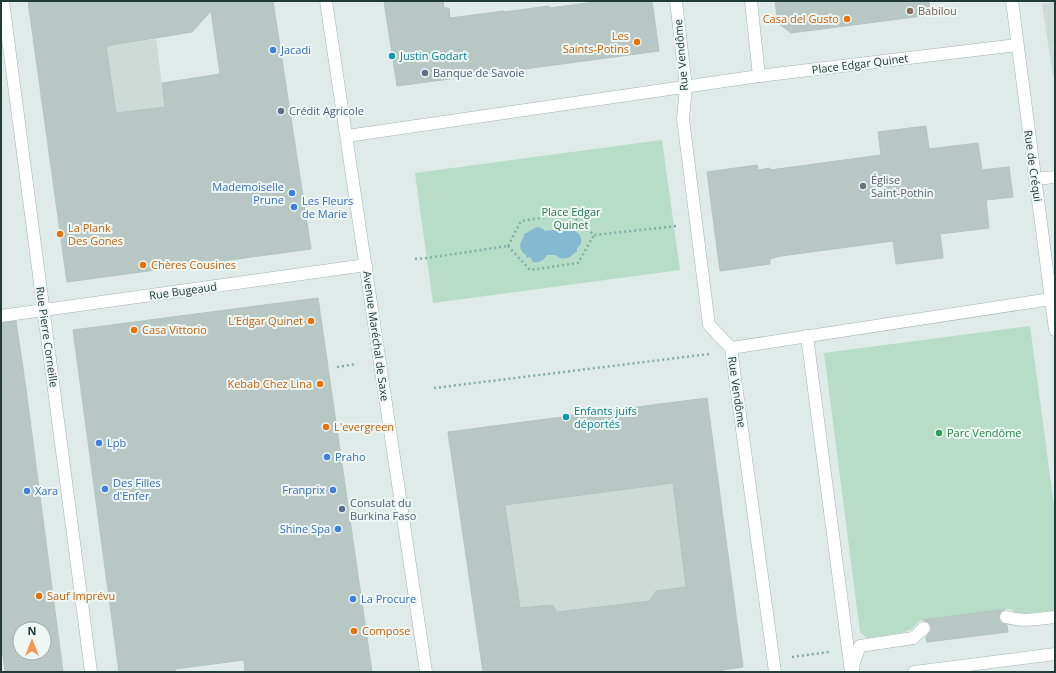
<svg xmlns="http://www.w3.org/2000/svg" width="1056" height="673" font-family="'Open Sans',sans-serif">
<rect width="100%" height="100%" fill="#dfebe8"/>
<g fill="#cddbd7">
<path d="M1055,2V77H1053L1042,4Z"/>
<path d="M156,39L165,107L154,108L53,182L106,46Z"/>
<path d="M707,398L743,667L710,672H483L448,432L476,429V428L494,425V426L567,417V415L588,413V414L661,403Z"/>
</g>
<g fill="#b7ddc8">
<path d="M662,140L680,270L433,303L415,173Z"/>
<path d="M1030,326L1055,513V612C1040,614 1022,620 1011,609H1005L919,621L912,629L901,633L867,638L860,632L824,353Z"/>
</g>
<path fill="#85b9d2" d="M562,224L568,225L571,228H575V231C582,235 584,243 577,248V252L574,253C570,259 561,261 556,255H547C543,261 540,263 533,262L530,257L526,258V255C519,250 518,244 524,237V234C532,232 536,222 545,231L554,230L558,225Z"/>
<g fill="#b7c8c4" stroke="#b1c4c0" fill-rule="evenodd">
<path d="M28,1H273L311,249L67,282ZM211,11L220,74L162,83L165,107L116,113L106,46L192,32Z"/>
<path d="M384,1H443L444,8H449L450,18L504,11V12L549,6L550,8L602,1H652L659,51L397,86Z"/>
<path d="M775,1H929L930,15L791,33L778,23Z"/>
<path d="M926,126L929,149L978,143L982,170L1009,167L1013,197L986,200L989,228L940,234L943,258L896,264L893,241L781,256L770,259V264L720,271L707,172L757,165L758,170L770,168V170L881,155L878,132Z"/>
<path d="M318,298L372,672H245L244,660L175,669V672H119L73,330Z"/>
<path d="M16,321L26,389L63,672H5L1,639V323ZM20,629H44V653H20Z"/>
<path d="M707,398L743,667L710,672H483L448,432ZM673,483L686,587L656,591L650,601L557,612L552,605L520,608L505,505Z"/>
<path d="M1005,609L1000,612L999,619L1001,623L1007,625L1008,632L927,642L926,637L931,631V627L929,623L923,620Z"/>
</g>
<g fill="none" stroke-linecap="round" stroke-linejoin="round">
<g stroke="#a2b3b0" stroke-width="13">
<g id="lane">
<path d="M1006,617C1023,622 1038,619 1055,617"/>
<path d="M853,672L854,662L860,646L913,638L924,628"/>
</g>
</g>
<g stroke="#a2b3b0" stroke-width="13">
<g id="street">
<path d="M3,1L91,672"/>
<path d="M676,1L686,87L683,119L709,325L731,348L775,672"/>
<path d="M751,1L759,76"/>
<path d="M1012,1L1055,330"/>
<path d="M347,136L759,76L1017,45"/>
<path d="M1035,179L1055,177"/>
<path d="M1,316L366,265"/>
<path d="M807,336L851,672"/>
<path d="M731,348L1051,299"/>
</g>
</g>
<g stroke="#9eb7b2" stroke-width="13">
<g id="secondary">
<path d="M326,1C359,225 393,448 426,672"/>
<path d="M914,672L1055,654"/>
</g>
</g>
<g stroke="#7fafa8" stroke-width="2.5" stroke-dasharray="2 3" stroke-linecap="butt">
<path d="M508,246L521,221L570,214L594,235L677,226"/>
<path d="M508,246L530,270L578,263L594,235"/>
<path d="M415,259L427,258L508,246"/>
<path d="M337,367L356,364"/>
<path d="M434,388L709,354"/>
<path d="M792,657L829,652"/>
</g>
<use href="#lane" stroke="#fff" stroke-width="12"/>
<use href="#street" stroke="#fff" stroke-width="12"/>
<use href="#secondary" stroke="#fff" stroke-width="12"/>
</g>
<circle fill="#8d6e63" stroke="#eff7f5" stroke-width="1.5" cx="910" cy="11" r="4"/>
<g fill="#e8710a" stroke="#eff7f5" stroke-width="1.5">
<circle cx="847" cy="19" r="4"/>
<circle cx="637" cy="42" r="4"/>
<circle cx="60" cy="234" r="4"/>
<circle cx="143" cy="265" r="4"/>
<circle cx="311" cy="321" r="4"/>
<circle cx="134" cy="330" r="4"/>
<circle cx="320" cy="384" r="4"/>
<circle cx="326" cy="427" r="4"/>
<circle cx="39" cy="596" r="4"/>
<circle cx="354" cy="631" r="4"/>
</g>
<g fill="#3f7fe0" stroke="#eff7f5" stroke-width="1.5">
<circle cx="273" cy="50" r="4"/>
<circle cx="292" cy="193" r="4"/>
<circle cx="294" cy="207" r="4"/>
<circle cx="99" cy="443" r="4"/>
<circle cx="327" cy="457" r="4"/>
<circle cx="105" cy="489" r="4"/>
<circle cx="333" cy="490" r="4"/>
<circle cx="27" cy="491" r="4"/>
<circle cx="338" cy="529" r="4"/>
<circle cx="353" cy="599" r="4"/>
</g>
<g fill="#0f9aa8" stroke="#eff7f5" stroke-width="1.5">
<circle cx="392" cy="56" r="4"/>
<circle cx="566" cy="417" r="4"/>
</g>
<g fill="#5c6f8a" stroke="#eff7f5" stroke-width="1.5">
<circle cx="425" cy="73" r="4"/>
<circle cx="281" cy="111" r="4"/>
<circle cx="342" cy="509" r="4"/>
</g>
<circle fill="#6b7280" stroke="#eff7f5" stroke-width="1.5" cx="863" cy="186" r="4"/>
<circle fill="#2e9e5b" stroke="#eff7f5" stroke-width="1.5" cx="939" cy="433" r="4"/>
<g text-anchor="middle" stroke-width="4" stroke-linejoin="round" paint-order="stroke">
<g font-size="11" fill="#785e54" stroke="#eff7f5" text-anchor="start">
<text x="918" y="15">Babilou</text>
</g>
<g font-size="11" fill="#c56008" stroke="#eff7f5" text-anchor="start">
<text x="839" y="23" text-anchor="end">Casa del Gusto</text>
<text x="629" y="40" text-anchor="end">Les<tspan x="629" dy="13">Saints-Potins</tspan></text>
<text x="68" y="232">La Plank<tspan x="68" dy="13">Des Gones</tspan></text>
<text x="151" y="269">Chères Cousines</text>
<text x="303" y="325" text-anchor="end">L’Edgar Quinet</text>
<text x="142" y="334">Casa Vittorio</text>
<text x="312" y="388" text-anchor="end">Kebab Chez Lina</text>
<text x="334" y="431">L'evergreen</text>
<text x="47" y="600">Sauf Imprévu</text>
<text x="362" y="635">Compose</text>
</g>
<g font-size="11" fill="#366cbe" stroke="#eff7f5" text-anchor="start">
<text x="281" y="54">Jacadi</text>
<text x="284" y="191" text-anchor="end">Mademoiselle<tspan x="284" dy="13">Prune</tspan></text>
<text x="302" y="205">Les Fleurs<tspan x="302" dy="13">de Marie</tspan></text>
<text x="107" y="447">Lpb</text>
<text x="335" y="461">Praho</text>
<text x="113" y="487">Des Filles<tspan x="113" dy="13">d'Enfer</tspan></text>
<text x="325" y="494" text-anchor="end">Franprix</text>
<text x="35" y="495">Xara</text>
<text x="330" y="533" text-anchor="end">Shine Spa</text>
<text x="361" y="603">La Procure</text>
</g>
<g font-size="11" fill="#203b38" stroke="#eff7f5">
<text transform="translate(681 55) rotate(-95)" y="4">Rue Vendôme</text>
<text transform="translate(860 64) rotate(-7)" y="4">Place Edgar Quinet</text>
<text transform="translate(1033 166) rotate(82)" y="4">Rue de Créqui</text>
<text transform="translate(183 291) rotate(-8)" y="4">Rue Bugeaud</text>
<text transform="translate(376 336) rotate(82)" y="4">Avenue Maréchal de Saxe</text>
<text transform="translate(47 337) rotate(82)" y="4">Rue Pierre Corneille</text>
<text transform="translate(737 392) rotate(82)" y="4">Rue Vendôme</text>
</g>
<g font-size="11" fill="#0d838f" stroke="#eff7f5" text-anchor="start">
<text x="400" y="60">Justin Godart</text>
<text x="574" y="415">Enfants juifs<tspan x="574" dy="13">déportés</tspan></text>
</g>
<g font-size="11" fill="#4e5e75" stroke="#eff7f5" text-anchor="start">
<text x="433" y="77">Banque de Savoie</text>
<text x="289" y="115">Crédit Agricole</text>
<text x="350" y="507">Consulat du<tspan x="350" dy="13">Burkina Faso</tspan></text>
</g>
<g font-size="11" fill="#5b616d" stroke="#eff7f5" text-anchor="start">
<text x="871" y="184">Église<tspan x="871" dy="13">Saint-Pothin</tspan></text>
</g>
<g font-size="11" fill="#297352" stroke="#eff7f5">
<text x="571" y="216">Place Edgar<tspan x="571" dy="13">Quinet</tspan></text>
</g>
<g font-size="11" fill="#27864d" stroke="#eff7f5" text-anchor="start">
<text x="947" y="437">Parc Vendôme</text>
</g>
</g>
<rect width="1056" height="673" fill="none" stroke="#203b38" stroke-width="4"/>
<g transform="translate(32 641)"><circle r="19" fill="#eff7f5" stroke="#9caca9"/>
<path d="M0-3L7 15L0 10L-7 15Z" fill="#f59653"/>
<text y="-6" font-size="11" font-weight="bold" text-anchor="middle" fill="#203b38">N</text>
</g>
</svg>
